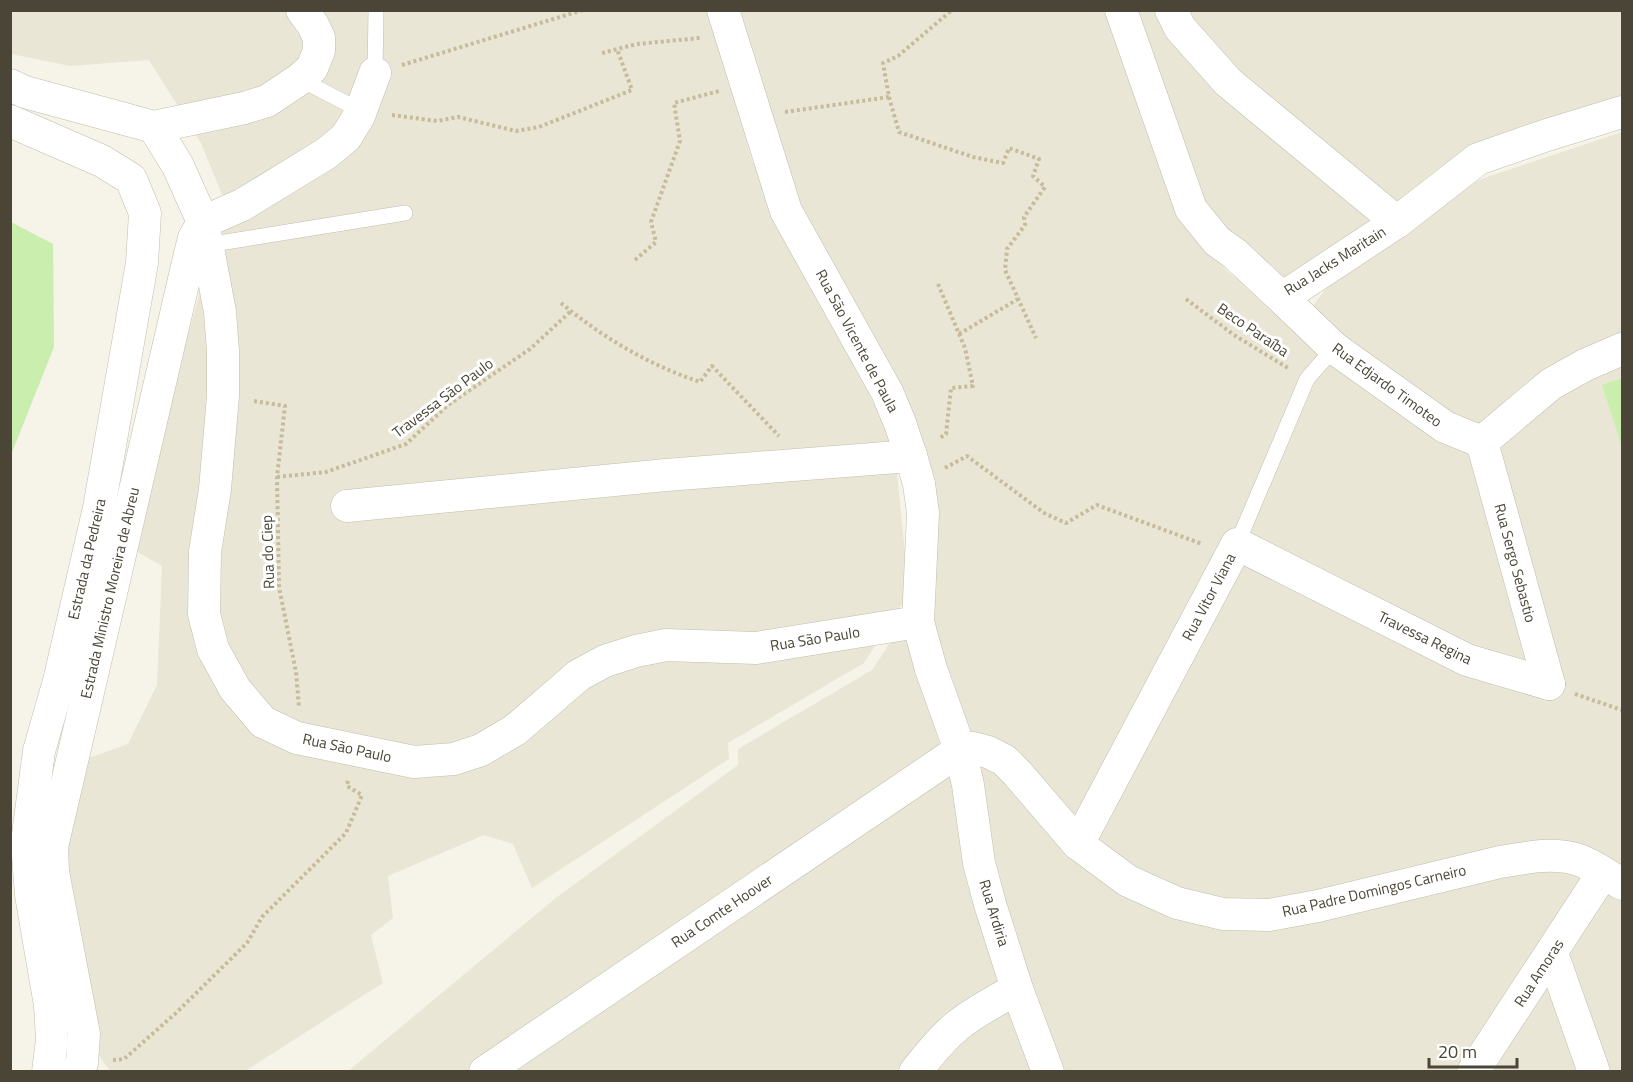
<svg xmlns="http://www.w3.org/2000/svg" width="1633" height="1082" font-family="'Titillium Web',sans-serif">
<rect width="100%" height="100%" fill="#f6f3e9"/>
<g fill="#eae6d6">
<path d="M10,11H722L743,128L752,160L894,444L909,593L864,663L728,743L729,759L532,888L513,844L484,835L388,876L393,918L371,935L383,983L245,1071H110L94,1048L62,882L78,762L128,744L157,685L162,566L129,547L225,202L201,143L149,60L70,66L11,54Z"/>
<path d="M732,11H1622V110L1467,163L1282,298L1204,245L1228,272L1299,324L1328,286L1424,207L1484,178L1622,132V1071L347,1072L557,897L738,765V749L872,670L915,605L920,458L792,205Z"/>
</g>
<g fill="#caeeae">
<path d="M11,222L53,244L54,347L11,455Z"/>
<path d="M1622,378V447L1602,385Z"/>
</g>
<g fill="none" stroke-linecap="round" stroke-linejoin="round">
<g stroke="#c2bdaa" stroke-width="16">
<g id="lane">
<path d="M375,73L376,10"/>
<path d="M300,79L361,111"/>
<path d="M207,245L405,213"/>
<path d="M1237,544L1307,379L1334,348"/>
</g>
</g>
<g stroke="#c2bdaa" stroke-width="33">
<g id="street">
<path d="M723,10L786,211L887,392L900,423L911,456L919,484L923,513L918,622L931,669L960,750L968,785L979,863L990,904L1017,989L1048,1072"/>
<path d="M1121,10L1191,209L1217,241L1235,254L1282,298L1397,222L1478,159L1547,135L1622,112"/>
<path d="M1171,10L1180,28L1228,82L1397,222"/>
<path d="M10,85L25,92L154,127L244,108L267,101L300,79L312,68L319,51V38L313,25L302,10"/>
<path d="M10,121L102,161L131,179L145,213L142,263L99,508L59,681L39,751L27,842L31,895L50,1005L52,1040L48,1072"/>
<path d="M154,127L178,166L203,222L220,312L223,351V396L215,489L205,552L204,614L213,649L235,689L263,722L297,738L414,762L454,759L481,750L515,730L579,675L605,661L636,651L666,645L756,648L918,622"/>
<path d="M203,222L242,205L327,153L346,137L359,116L375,73"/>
<path d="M1282,298L1334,348L1445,427L1482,442L1551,384L1585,365L1622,349"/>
<path d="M1482,442L1549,684"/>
<path d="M347,506L666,475L911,456"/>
<path d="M1078,844L1237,544L1467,660L1549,684"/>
<path d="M1552,953L1594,1072"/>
<path d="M77,1072L82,1063L84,1034L53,872L52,847L189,258L194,238L203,222"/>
<path d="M485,1072L960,750L973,748L988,752L1004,760L1017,773L1078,844L1128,881L1177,903L1223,914L1269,915L1318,906L1500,862C1524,858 1551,852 1576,859C1592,864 1608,876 1622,884"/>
<path d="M915,1072C928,1056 941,1039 957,1026C975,1011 997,1000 1017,989"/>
<path d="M1473,1072L1603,873"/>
</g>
</g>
<g stroke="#c6bb9a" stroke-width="4" stroke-dasharray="3 3" stroke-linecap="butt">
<path d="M602,53L637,44L700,38"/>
<path d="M402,65L583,10"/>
<path d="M889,97L899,132L973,157L1003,163L1009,148L1039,159L1033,176L1045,187L1024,217L1025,225L1007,249L1005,270L1036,338"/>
<path d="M785,112L889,97L883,63L898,56L952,10"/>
<path d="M392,115L437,121L458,117L516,131L539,127L632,90L617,49"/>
<path d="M635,260L656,242L651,222L680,141L674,103L719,91"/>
<path d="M938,284L965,348L973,386L951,388L946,434L938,439"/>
<path d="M1186,299L1234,335L1288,368"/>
<path d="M561,303C602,337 649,365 700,382L712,366L779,436"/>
<path d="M959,334L1018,299"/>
<path d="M254,401L285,406L277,477L279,587L296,672L299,707"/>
<path d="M945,468L967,456L1044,513L1066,523L1097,505L1202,544"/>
<path d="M277,477L326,472L406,444L448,405L530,349L571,311"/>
<path d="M1575,694L1622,710"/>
<path d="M113,1060L124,1059L176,1013L247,943L262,917L346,833L362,795L347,786L348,779"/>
</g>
<use href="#lane" stroke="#fff" stroke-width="15"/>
<use href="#street" stroke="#fff" stroke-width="32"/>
</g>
<g text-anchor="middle" stroke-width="6" stroke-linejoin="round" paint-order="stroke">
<g font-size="15" fill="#4a4536" stroke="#fff">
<text transform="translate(1335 261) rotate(-32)" y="5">Rua Jacks Maritain</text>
<text transform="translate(1253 330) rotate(34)" y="5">Beco Paraíba</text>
<text transform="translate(857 341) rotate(62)" y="5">Rua São Vicente de Paula</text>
<text transform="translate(1387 385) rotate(36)" y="5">Rua Edjardo Timoteo</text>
<text transform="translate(443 398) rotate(-37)" y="5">Travessa São Paulo</text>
<text transform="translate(268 552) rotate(-92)" y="5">Rua do Ciep</text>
<text transform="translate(87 559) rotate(-77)" y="5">Estrada da Pedreira</text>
<text transform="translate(1515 563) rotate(75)" y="5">Rua Sergo Sebastio</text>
<text transform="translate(110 593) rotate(-77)" y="5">Estrada Ministro Moreira de Abreu</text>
<text transform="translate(1209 597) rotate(-62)" y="5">Rua Vitor Viana</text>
<text transform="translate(1425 638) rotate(26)" y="5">Travessa Regina</text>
<text transform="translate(815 639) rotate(-9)" y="5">Rua São Paulo</text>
<text transform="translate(347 748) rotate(12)" y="5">Rua São Paulo</text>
<text transform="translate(1374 891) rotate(-13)" y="5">Rua Padre Domingos Carneiro</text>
<text transform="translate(722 911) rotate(-34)" y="5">Rua Comte Hoover</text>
<text transform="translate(994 913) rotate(73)" y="5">Rua Ardiria</text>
<text transform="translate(1539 973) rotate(-57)" y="5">Rua Amoras</text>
</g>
</g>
<rect width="1633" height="1082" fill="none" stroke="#4a4536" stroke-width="24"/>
<path d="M1429 1058v9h88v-9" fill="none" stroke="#4a4536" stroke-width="3"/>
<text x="1438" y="1058" font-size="18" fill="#4a4536" stroke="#ffffff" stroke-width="4.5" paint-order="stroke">20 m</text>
</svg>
